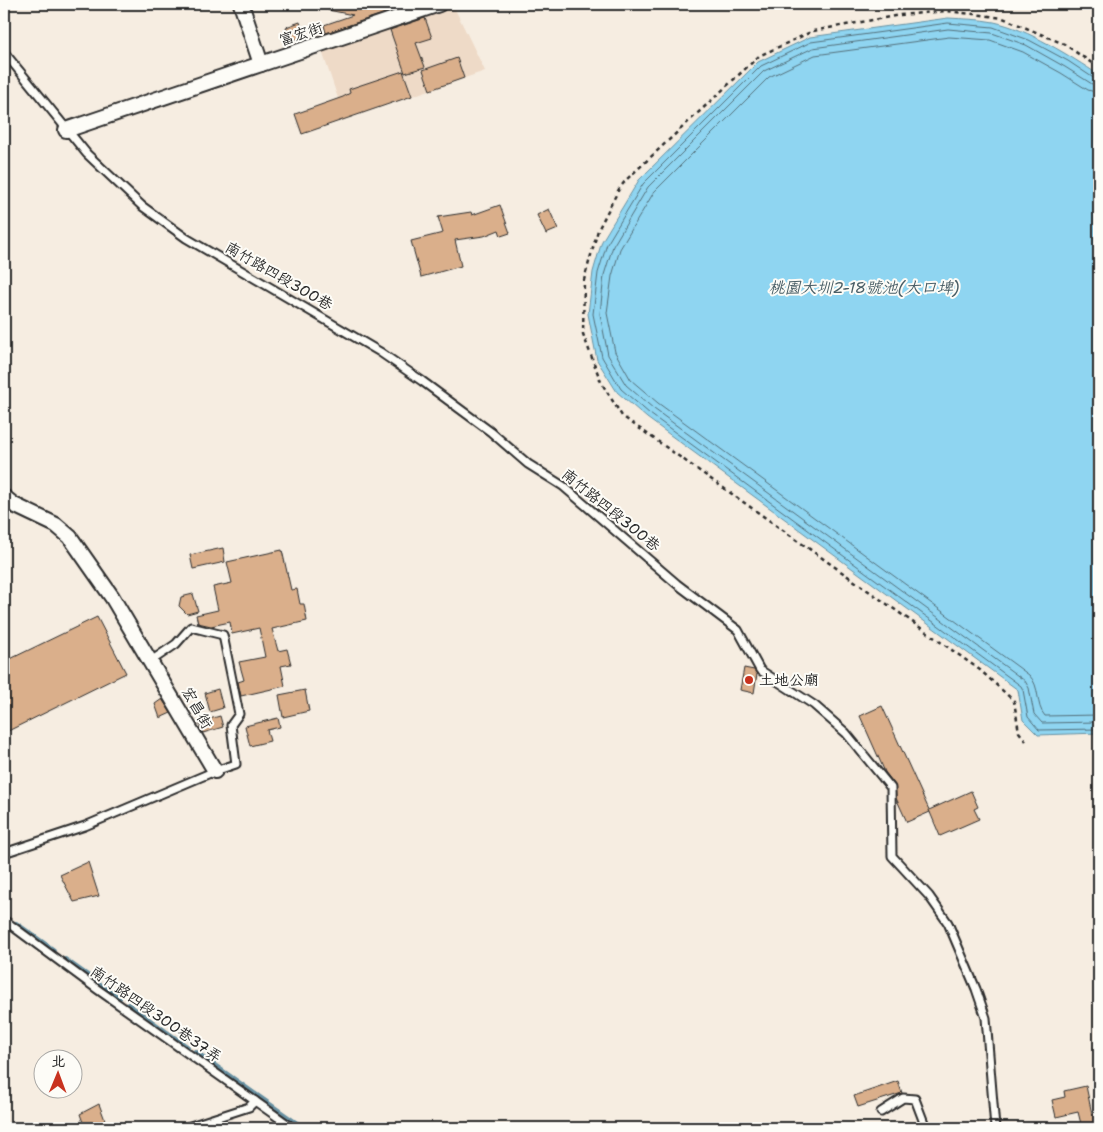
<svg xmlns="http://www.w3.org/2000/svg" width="1103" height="1132" font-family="'Shantell Sans','LXGW WenKai TC',sans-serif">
<rect width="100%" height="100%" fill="#f6ede1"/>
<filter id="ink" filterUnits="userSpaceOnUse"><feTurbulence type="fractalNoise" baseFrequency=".02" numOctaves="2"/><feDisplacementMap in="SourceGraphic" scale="10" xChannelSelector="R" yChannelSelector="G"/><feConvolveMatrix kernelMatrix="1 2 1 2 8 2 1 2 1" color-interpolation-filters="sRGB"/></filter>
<g filter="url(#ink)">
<path fill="#eedac7" d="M454,7L485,71L345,119L322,51Z"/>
<path fill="#8fd5f1" stroke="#6791a2" d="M948,18C963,19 979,19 994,22C1028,29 1070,56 1099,75V733L1038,735L1023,720L1018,690L647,418L617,392L597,360L588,314L593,272L602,241L639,180L758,62L810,37Z"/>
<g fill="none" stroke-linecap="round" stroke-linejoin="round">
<g stroke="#536f7a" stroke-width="1">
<path d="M1099,79H1095L1068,61L1029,40L993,27L948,23L811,42L761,66L643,184L607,244L598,273L593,314L602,357L621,389L650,414L1021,686L1023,690L1028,717L1039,730L1099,729"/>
<path d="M1099,86L1092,84L1065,67L1026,45L992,33L948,29L813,48L764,71L648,187L613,246L604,275L600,314L608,355L626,385L654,409L1025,681L1029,688L1034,714L1042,723L1099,722"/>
<path d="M1099,93L1088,90L1061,73L1023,52L990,40L949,37L815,55L769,77L654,192L620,249L612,276L607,313L615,352L631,380L658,403L1029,675C1041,687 1035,705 1045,716L1099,715"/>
</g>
<g stroke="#6791a2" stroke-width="4">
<path d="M16,923L54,950"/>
<path d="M65,959L120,998"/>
<path d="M128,1004L188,1047"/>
<path d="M195,1051L304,1128"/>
</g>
</g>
<g fill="#daaf8b" stroke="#2b2b2b">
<path d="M347,4H412L326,33L324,25L353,15L328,10Z"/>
<path d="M425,18L432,38L416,43L425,67L405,73L390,30Z"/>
<path d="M300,22L304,37L291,41L286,27Z"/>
<path d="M457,58L464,78L430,90L423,70Z"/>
<path d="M403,71L412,96L302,134L295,114L343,97L350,93L349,89Z"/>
<path d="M500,205L510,233L501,236L499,230L484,236L455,240L461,266L421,277L411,241L443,233L438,217L471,212L472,215Z"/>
<path d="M549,209L558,229L546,234L537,215Z"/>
<path d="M223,548L225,562L193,569L190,555Z"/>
<path d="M282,550L291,590L297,589L300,604H304L307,621L272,629L278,651L287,649L291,664L281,666L285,686L241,696L238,682L244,680L239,662L265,657L259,628L232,634L230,622L211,626L198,623L196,615L218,610L213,587L232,583L227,562Z"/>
<path d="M193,594L198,611L187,614L179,606L181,597Z"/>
<path d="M97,617L126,673L4,733V662Z"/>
<path d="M744,668L754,670L757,674L754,693L740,690Z"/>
<path d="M218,689L223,708L210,712L205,693Z"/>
<path d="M305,690L309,711L283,717L279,695Z"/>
<path d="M162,699L171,713L160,718L155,704Z"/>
<path d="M882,706L930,812L907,822L896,798L895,785L885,772L860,716Z"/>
<path d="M220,716L223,727L203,733L199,722Z"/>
<path d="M278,718L280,727L267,730L270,741L250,746L245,726Z"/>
<path d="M971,791L978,807L974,809L979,819L940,836L929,810Z"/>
<path d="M88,862L99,896L74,902L60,875Z"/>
<path d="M898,1081L902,1093L858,1107L854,1096Z"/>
<path d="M1086,1086L1092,1114L1099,1112V1128H1082L1078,1112L1056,1117L1052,1100L1065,1097L1064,1091Z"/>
<path d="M99,1104L108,1128H85L80,1114Z"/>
</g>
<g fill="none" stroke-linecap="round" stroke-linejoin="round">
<g stroke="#2b2b2b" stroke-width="11">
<g id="lane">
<path d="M4,52L87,154L142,206L186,238L380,352L422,381L491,432L528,464L563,486L677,584L738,630L760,670L814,705L846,733L891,788L892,856L929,896L948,923L976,989L986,1018L995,1128"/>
<path d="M4,853L85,826L215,771L236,764L231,725L239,714L223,635L191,627L176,644L151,661"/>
<path d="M4,920L97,989L293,1128"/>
<path d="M881,1112L903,1098L915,1099L926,1128"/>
<path d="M184,1128L249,1107L255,1101"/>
</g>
</g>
<g stroke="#2b2b2b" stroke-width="18">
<g id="street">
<path d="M241,4L261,64L439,4"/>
<path d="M66,130L261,64"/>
<path d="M4,497L14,505L56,525L70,537L112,597L215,771"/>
</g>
</g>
<path stroke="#2b2b2b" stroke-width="2.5" stroke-dasharray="4 4" stroke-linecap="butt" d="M1026,741L1019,732L1014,701L980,670L622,416L601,382L583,334L584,280L598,230L619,189L626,180L759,56L813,31L900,15L946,11L982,15L1003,18L1064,44L1099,68"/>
<use href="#lane" stroke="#fdfcf7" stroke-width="7"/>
<use href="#street" stroke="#fdfcf7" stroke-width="14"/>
</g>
</g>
<circle fill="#c8321e" stroke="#fdfcf7" stroke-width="2" cx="749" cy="680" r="5"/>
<g text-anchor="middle" stroke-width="4" stroke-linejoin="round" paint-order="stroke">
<g font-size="15" fill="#2b2b2b" stroke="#fdfcf7">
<text transform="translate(301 34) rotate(-18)" y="5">富宏街</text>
<text transform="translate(279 276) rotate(30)" y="5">南竹路四段300巷</text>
<text transform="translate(611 510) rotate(39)" y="5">南竹路四段300巷</text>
<text transform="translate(197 708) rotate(60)" y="5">宏昌街</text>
<text transform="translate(156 1014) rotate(35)" y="5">南竹路四段300巷37弄</text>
</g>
<g font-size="15" fill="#2b2b2b" stroke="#fdfcf7" text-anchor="start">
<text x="759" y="685">土地公廟</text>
</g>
<g font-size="16" font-style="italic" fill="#495e66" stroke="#fdfcf7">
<text x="864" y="293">桃園大圳2-18號池(大口埤)</text>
</g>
</g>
<rect width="1103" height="1132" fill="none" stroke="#fdfcf7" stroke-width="20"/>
<rect x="10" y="10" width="1083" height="1112" fill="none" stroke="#2b2b2b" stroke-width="2" filter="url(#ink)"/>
<g transform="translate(58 1074) rotate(1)"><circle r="24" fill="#fdfcf7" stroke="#a9a8a5"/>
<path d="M0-4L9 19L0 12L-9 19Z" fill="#c8321e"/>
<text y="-8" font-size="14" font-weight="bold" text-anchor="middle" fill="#2b2b2b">北</text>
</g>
</svg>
